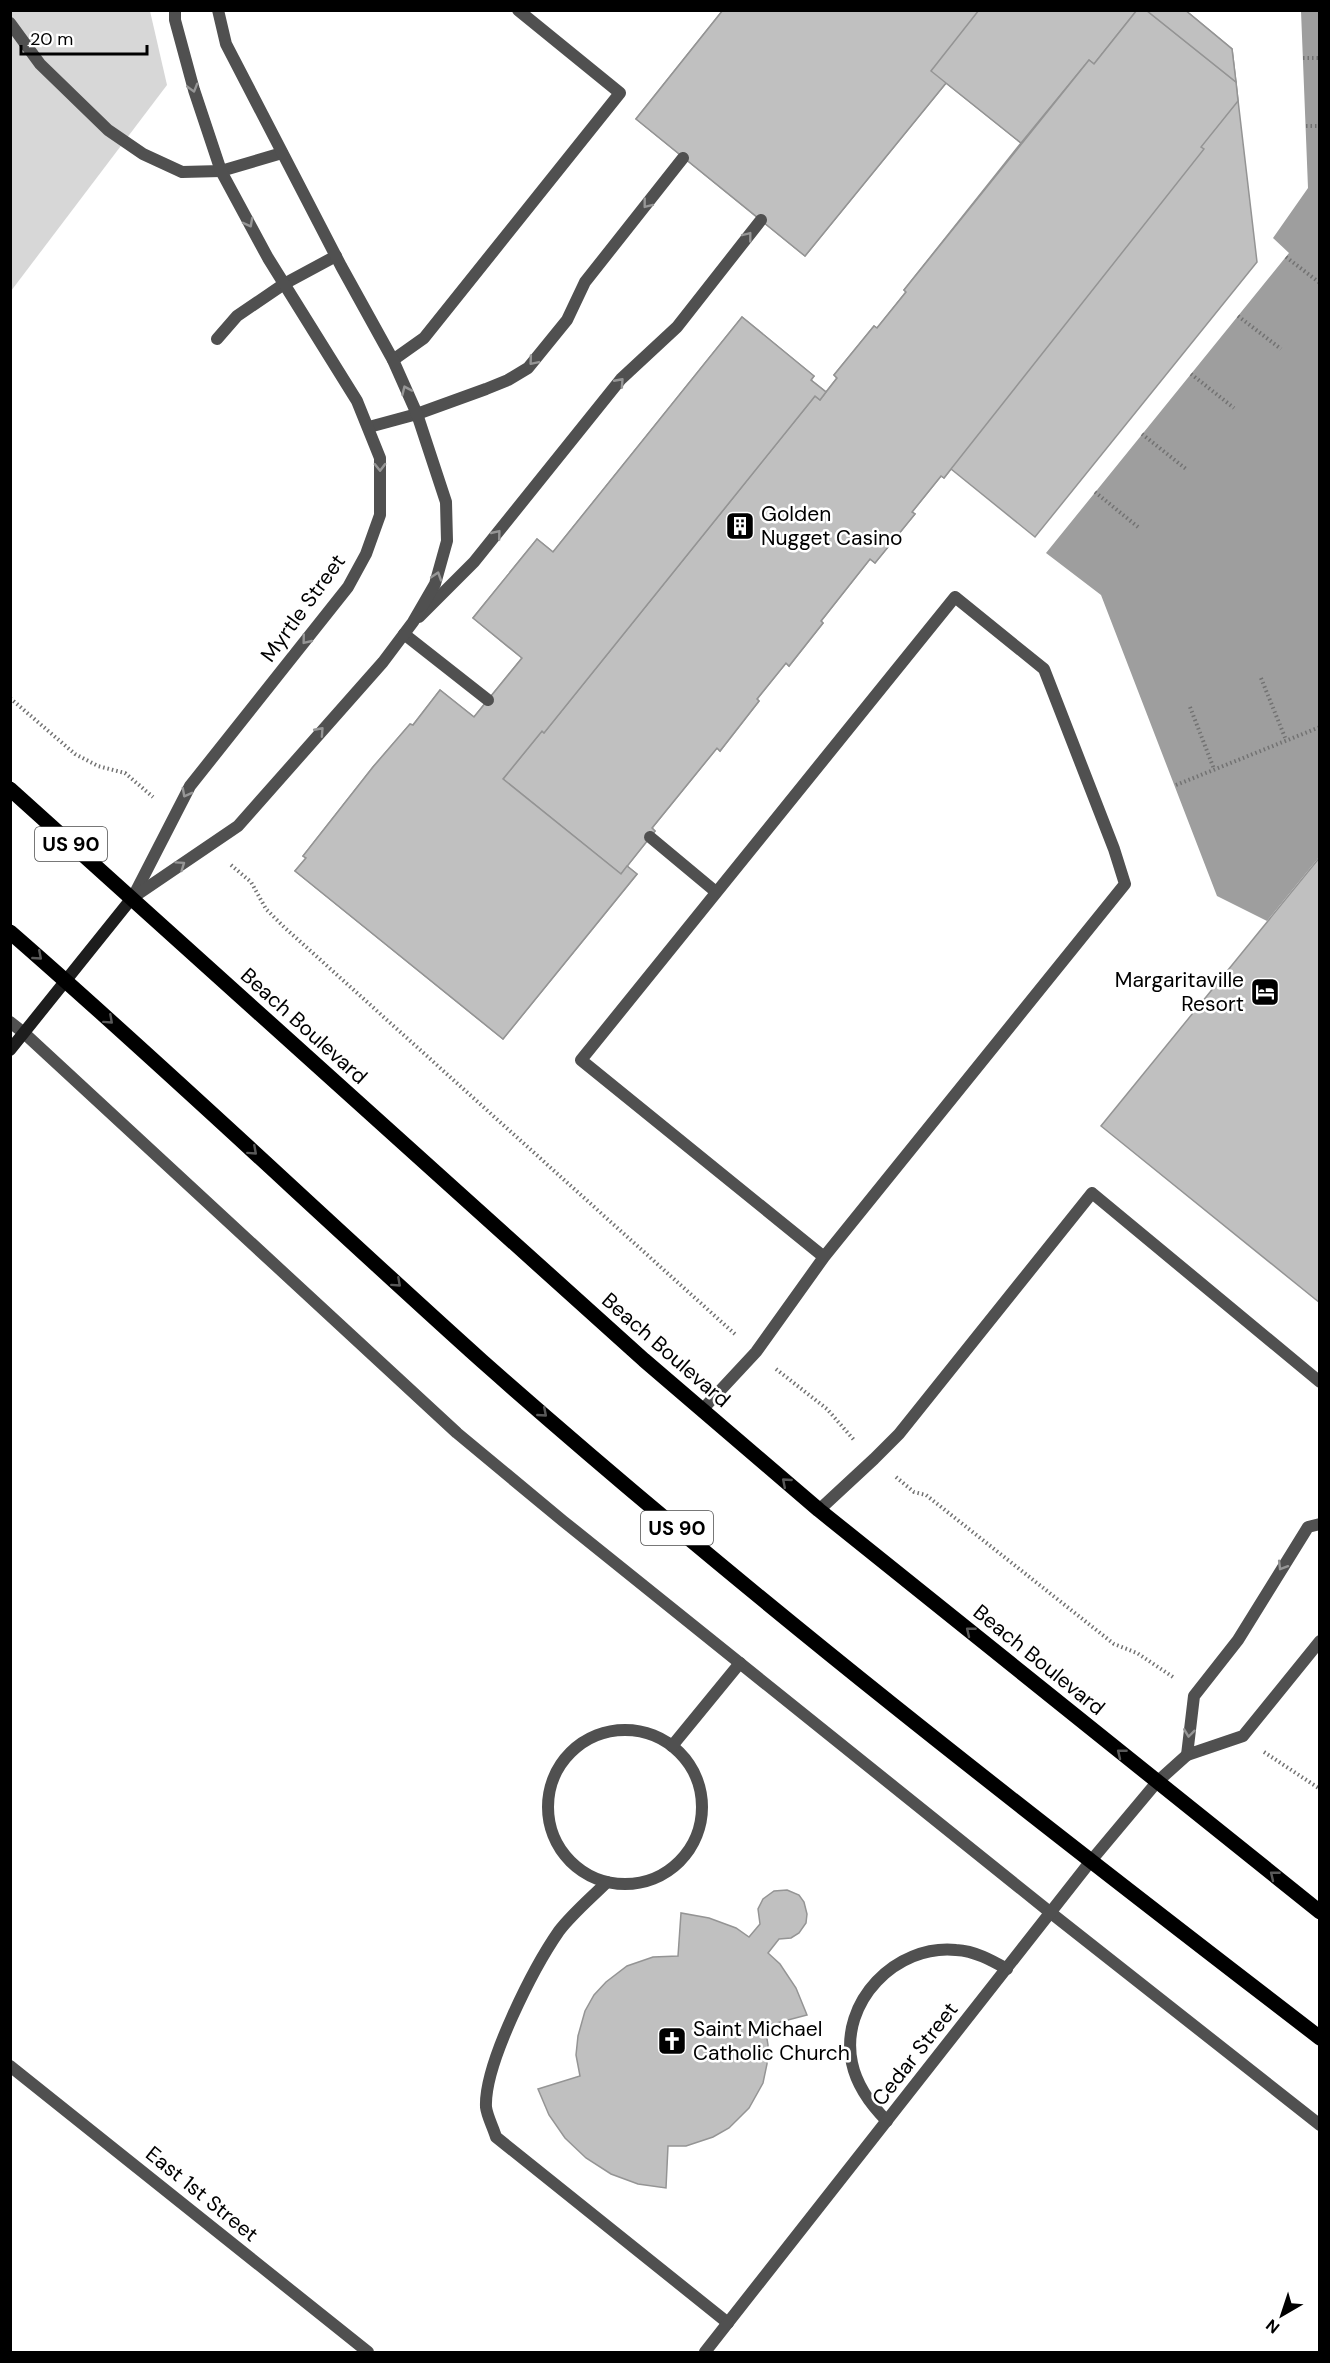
<svg xmlns="http://www.w3.org/2000/svg" width="1330" height="2363" font-family="'DM Sans',sans-serif">
<rect width="100%" height="100%" fill="#fff"/>
<path fill="#d7d7d7" d="M11,11H150L167,85L11,291Z"/>
<path fill="#9e9e9e" d="M1301,11H1320V856L1267,921L1217,896L1101,595L1046,553L1289,253L1273,238L1308,188Z"/>
<g fill="#c0c0c0" stroke="#949494" stroke-width="1.5">
<path d="M723,10H979L931,71L946,83L805,256L636,119Z"/>
<path d="M723,10H1185L1232,49L1257,262L1035,537L951,469L944,478L941,476L912,512L915,514L875,563L870,559L821,621L823,623L789,666L786,663L757,699L759,701L720,751L717,748L652,828L655,831L627,866L637,874L503,1039L295,871L306,858L303,856L373,767L410,724L413,725L440,690L474,717L522,658L473,618L537,539L553,552L742,317L814,376L811,380L826,392L837,378L834,375L874,326L877,328L906,292L904,290L1021,143L946,83L805,256L636,119Z"/>
<path d="M979,10H1137L1094,64L1089,60L1021,143L931,71Z"/>
<path d="M1137,10H1146L1236,82L1238,101L1201,147L1204,149L951,469L944,478L941,476L912,512L915,514L875,563L870,559L821,621L823,623L789,666L786,663L757,699L759,701L720,751L717,748L652,828L655,831L621,874L503,779L542,731L544,733L815,396L820,400L837,378L834,375L874,326L877,328L906,292L904,290L1089,60L1094,64Z"/>
<path d="M1146,10H1185L1232,49L1236,82Z"/>
<path d="M742,317L814,376L811,380L826,392L820,400L815,396L544,733L542,731L503,779L621,874L627,866L637,874L503,1039L295,871L306,858L303,856L373,767L410,724L413,725L440,690L474,717L522,658L473,618L537,539L553,552Z"/>
<path d="M1320,857V1303L1101,1126Z"/>
<path d="M787,1890L799,1895L804,1902L807,1914L806,1923L799,1933L791,1938L779,1939L768,1953L780,1964L796,1988L807,2015L765,2026L768,2045L767,2064L763,2083L749,2108L729,2128L713,2137L686,2146H668L666,2188L638,2184L611,2174L586,2158L565,2138L549,2115L538,2089L580,2076L576,2055L578,2036L585,2011L594,1995L606,1982L627,1966L653,1957L678,1956L681,1913L709,1918L736,1928L749,1937L760,1924L758,1909L763,1899L774,1891Z"/>
</g>
<g fill="none" stroke-linecap="round" stroke-linejoin="round">
<g stroke="#727272" stroke-width="4" stroke-dasharray="1.5 3" stroke-linecap="butt">
<path d="M1303,58H1320"/>
<path d="M1306,126H1320"/>
<path d="M1286,257L1320,283"/>
<path d="M1238,316L1281,349"/>
<path d="M1191,374L1234,408"/>
<path d="M1142,434L1186,469"/>
<path d="M1095,492L1138,527"/>
<path d="M1261,678L1286,740"/>
<path d="M10,698L75,754L98,766L125,773L153,797"/>
<path d="M1190,707L1214,769"/>
<path d="M1176,785L1320,727"/>
<path d="M231,865L251,882L266,909L284,927L736,1335"/>
<path d="M776,1369L827,1409L854,1440"/>
<path d="M896,1477L914,1492L926,1495L1114,1644L1137,1653L1173,1677"/>
<path d="M1264,1752L1320,1789"/>
</g>
<g stroke="#505050" stroke-width="12">
<path d="M10,23L40,64L108,130L143,154L182,172L221,171L282,153"/>
<path d="M217,339L237,316L284,284L336,256"/>
<path d="M393,360L424,338L620,93L518,10"/>
<path d="M369,427L417,414L486,389L508,380L528,368L567,320L585,282L683,158"/>
<path d="M419,617L474,562L621,379L677,327L761,220"/>
<path d="M404,634L488,700"/>
<path d="M650,837L716,892"/>
<path d="M24,1033L457,1433L563,1521L1051,1913L1320,2125"/>
<path d="M702,1410L756,1352L824,1257L1125,884L1114,849L1044,669L955,597L581,1060L824,1257"/>
<path d="M819,1510L874,1459L899,1434L1092,1193L1320,1382"/>
<path d="M1320,1524L1308,1527L1238,1640L1194,1696L1187,1755L1243,1736L1320,1641"/>
<circle cx="625" cy="1807" r="77"/>
<path d="M672,1746L740,1663"/>
<path d="M1157,1782L1187,1755"/>
<path d="M607,1882C591,1898 573,1913 559,1931C534,1967 484,2064 486,2107C487,2116 493,2127 496,2137L728,2323"/>
<path d="M887,2121C871,2105 857,2087 852,2063C839,2002 896,1944 956,1950C975,1951 991,1960 1007,1969"/>
</g>
<g stroke="#505050" stroke-width="12">
<path d="M133,897L190,786L348,587L366,554L380,515V458L357,401L268,258L221,171L194,90L175,20V10"/>
<path d="M132,898L238,826L383,662L413,622L435,584L447,541L446,502L417,414L393,360L341,266L226,44L218,10"/>
<path d="M10,1022L24,1033"/>
<path d="M10,2066L368,2352"/>
<path d="M705,2352L1090,1862L1157,1782"/>
</g>
<path stroke="#1d1d1d" stroke-width="12" d="M10,1050L132,898"/>
<g stroke="#000" stroke-width="15">
<path d="M10,789L644,1360L819,1510L1320,1912"/>
<path d="M10,932C171,1072 324,1219 482,1361C751,1599 1035,1819 1320,2038"/>
</g>
</g>
<defs><path id="oneway-chevron" d="M-2-3.5L2.5 0L-2 3.5" fill="none" stroke-width="1.6" stroke-linecap="round" stroke-linejoin="round" transform="scale(1.5)"/></defs>
<g stroke="#969696">
<use href="#oneway-chevron" transform="translate(193 88) rotate(74)"/>
<use href="#oneway-chevron" transform="translate(647 204) rotate(128)"/>
<use href="#oneway-chevron" transform="translate(249 223) rotate(62)"/>
<use href="#oneway-chevron" transform="translate(748 236) rotate(-52)"/>
<use href="#oneway-chevron" transform="translate(533 361) rotate(130)"/>
<use href="#oneway-chevron" transform="translate(620 382) rotate(-48)"/>
<use href="#oneway-chevron" transform="translate(406 390) rotate(-114)"/>
<use href="#oneway-chevron" transform="translate(380 467) rotate(89)"/>
<use href="#oneway-chevron" transform="translate(497 534) rotate(-51)"/>
<use href="#oneway-chevron" transform="translate(437 576) rotate(-72)"/>
<use href="#oneway-chevron" transform="translate(306 640) rotate(129)"/>
<use href="#oneway-chevron" transform="translate(320 731) rotate(-48)"/>
<use href="#oneway-chevron" transform="translate(186 793) rotate(118)"/>
<use href="#oneway-chevron" transform="translate(181 865) rotate(-35)"/>
<use href="#oneway-chevron" transform="translate(1282 1566) rotate(121)"/>
<use href="#oneway-chevron" transform="translate(1189 1733) rotate(97)"/>
</g>
<g stroke="#595959">
<use href="#oneway-chevron" transform="translate(38 956) rotate(41)"/>
<use href="#oneway-chevron" transform="translate(109 1020) rotate(42)"/>
<use href="#oneway-chevron" transform="translate(253 1151) rotate(42)"/>
<use href="#oneway-chevron" transform="translate(397 1283) rotate(42)"/>
<use href="#oneway-chevron" transform="translate(543 1413) rotate(41)"/>
<use href="#oneway-chevron" transform="translate(786 1482) rotate(-139)"/>
<use href="#oneway-chevron" transform="translate(970 1631) rotate(-141)"/>
<use href="#oneway-chevron" transform="translate(1121 1753) rotate(-141)"/>
<use href="#oneway-chevron" transform="translate(1274 1875) rotate(-141)"/>
</g>
<defs>
<g id="building-square" transform="scale(1.5)"><rect x="-9" y="-9" width="18" height="18" rx="4" fill="#000" stroke="#fff"/><path d="M-4-6H4V6H1V3H-1V6H-4ZM-2.5-4.3h1.7v1.8h-1.7ZM.8-4.3h1.7v1.8H.8ZM-2.5-1h1.7V.8h-1.7ZM.8-1h1.7V.8H.8Z" fill="#fff"/></g>
<g id="hotel-square" transform="scale(1.5)"><rect x="-9" y="-9" width="18" height="18" rx="4" fill="#000" stroke="#fff"/><path d="M-6-4.5h1.5V1H6V5H4.5V3h-9V5H-6ZM-4 0a1.8 1.8 0 1 1 3.6 0ZM.5 0V-2.5h3Q6-2.5 6 0Z" fill="#fff"/></g>
<g id="church-square" transform="scale(1.5)"><rect x="-9" y="-9" width="18" height="18" rx="4" fill="#000" stroke="#fff"/><path d="M-1.2-6h2.4v3.5h3.3v2.4h-3.3V6h-2.4V-.1h-3.3v-2.4h3.3Z" fill="#fff"/></g>
</defs>
<g fill-rule="evenodd">
<use href="#building-square" x="740" y="526"/>
<use href="#hotel-square" x="1265" y="992"/>
<use href="#church-square" x="672" y="2041"/>
</g>
<g text-anchor="middle" stroke-width="5" stroke-linejoin="round" paint-order="stroke">
<g fill="#fff" stroke="#4c4c4c" stroke-width="1.5">
<rect x="35" y="827" width="72" height="34" rx="4.5"/>
<rect x="641" y="1511" width="72" height="34" rx="4.5"/>
</g>
<g font-size="20" font-weight="bold" fill="#000">
<text x="71" y="851">US 90</text>
<text x="677" y="1535">US 90</text>
</g>
<g font-size="21" fill="#000" stroke="#fff" text-anchor="start">
<text x="761" y="521">Golden<tspan x="761" dy="24">Nugget Casino</tspan></text>
<text x="1244" y="987" text-anchor="end">Margaritaville<tspan x="1244" dy="24">Resort</tspan></text>
<text x="693" y="2036">Saint Michael<tspan x="693" dy="24">Catholic Church</tspan></text>
</g>
<g font-size="21" fill="#000" stroke="#fff">
<text transform="translate(303 608) rotate(-54)" y="7">Myrtle Street</text>
<text transform="translate(304 1026) rotate(42)" y="7">Beach Boulevard</text>
<text transform="translate(666 1350) rotate(41)" y="7">Beach Boulevard</text>
<text transform="translate(1039 1660) rotate(39)" y="7">Beach Boulevard</text>
<text transform="translate(915 2054) rotate(-52)" y="7">Cedar Street</text>
<text transform="translate(202 2194) rotate(39)" y="7">East 1st Street</text>
</g>
</g>
<rect width="1330" height="2363" fill="none" stroke="#000000" stroke-width="24"/>
<g transform="translate(1282 2315) rotate(219)" stroke="#ffffff" stroke-width="4.5" paint-order="stroke">
<path d="M0-4.5L10 22L0 15L-10 22Z" fill="#000000"/>
<text y="-9" font-size="16" font-weight="bold" text-anchor="middle" fill="#000000">N</text>
</g>
<path d="M21 45v9h126v-9" fill="none" stroke="#000000" stroke-width="3"/>
<text x="30" y="45" font-size="18" fill="#000000" stroke="#ffffff" stroke-width="4.5" paint-order="stroke">20 m</text>
</svg>
